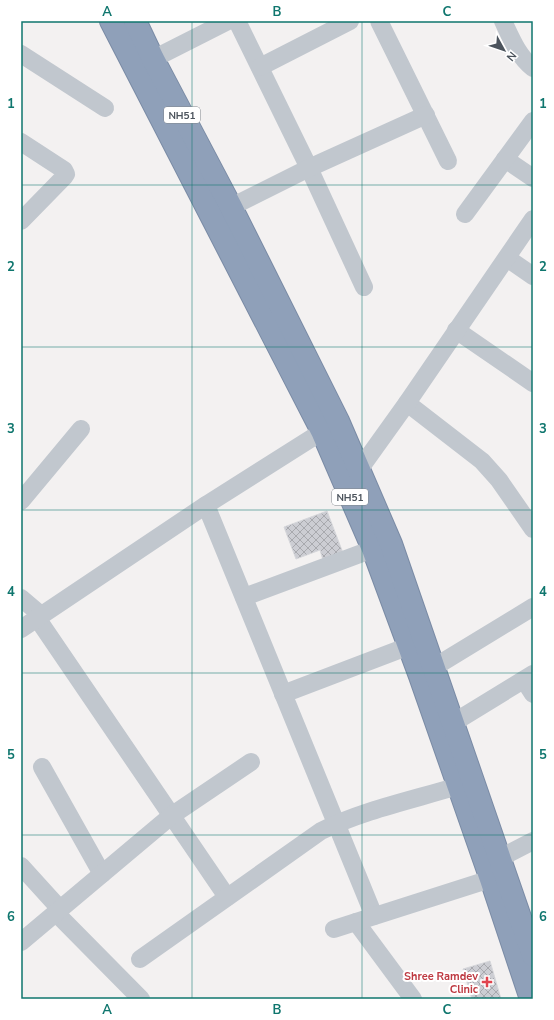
<svg xmlns="http://www.w3.org/2000/svg" width="554" height="1020" font-family="'Nunito Sans',sans-serif">
<defs>
<pattern id="building-cross-hatch" width="8" height="8" patternUnits="userSpaceOnUse"><rect width="8" height="8" fill="#cccdd3"/><path d="M0 0l8 8M0 8l8-8" fill="none" stroke="#a8a9ae"/></pattern>
</defs>
<rect width="100%" height="100%" fill="#f3f1f1"/>
<g fill="url(#building-cross-hatch)" stroke="#d6d7db">
<path d="M327,511L343,553L323,560L320,550L296,559L284,527Z"/>
<path d="M490,961L501,999H472L463,969Z"/>
</g>
<g fill="none" stroke-linecap="round" stroke-linejoin="round">
<g stroke="#7a8ba5" stroke-width="24">
<g id="highway">
<path d="M111,21L322,431L373,549L420,676L491,879L531,999"/>
<path d="M135,21L153,59L231,207L338,421L391,544L533,955"/>
</g>
</g>
<g stroke="#c1c7ce" stroke-width="18">
<path d="M237,21L309,168L364,287"/>
<path d="M379,21L448,161"/>
<path d="M503,21C511,38 518,56 533,68"/>
<path d="M21,54L105,108"/>
<path d="M153,59L228,21"/>
<path d="M260,67L350,21"/>
<path d="M21,142L64,170L66,174L64,177L21,221"/>
<path d="M505,159L533,178"/>
<path d="M231,207L309,168L426,115"/>
<path d="M465,214L533,121"/>
<path d="M507,258L533,276"/>
<path d="M456,330L533,383"/>
<path d="M407,403L482,461L499,480L533,529"/>
<path d="M359,470L407,403L533,219"/>
<path d="M21,501L81,429"/>
<path d="M206,505L374,916"/>
<path d="M244,597L373,549"/>
<path d="M21,598L41,615"/>
<path d="M37,618L227,897"/>
<path d="M21,629L206,505L334,424"/>
<path d="M423,674L533,607"/>
<path d="M524,680L533,694"/>
<path d="M283,694L409,646"/>
<path d="M453,723L533,674"/>
<path d="M42,767L102,874"/>
<path d="M500,858L533,841"/>
<path d="M21,866L60,909"/>
<path d="M56,913L141,999"/>
<path d="M356,922L413,999"/>
<path d="M334,929L503,875"/>
<path d="M21,942L171,816L251,762"/>
<path d="M140,959L321,831C364,810 412,800 458,786"/>
</g>
<use href="#highway" stroke="#8fa0b9" stroke-width="22"/>
</g>
<path fill="none" stroke="#0f766e" stroke-width="1" stroke-opacity="0.55" d="M192,21V999M362,21V999M21,185H533M21,347H533M21,510H533M21,673H533M21,835H533"/>
<path fill="#e0444e" stroke="#fff" stroke-width="1.5" d="M485 976h4v4h4v4h-4v4h-4v-4h-4v-4h4z"/>
<g text-anchor="middle" stroke-width="4" stroke-linejoin="round" paint-order="stroke">
<g fill="#fff" stroke="#81878d" stroke-width="1">
<rect x="164" y="107" width="36" height="16" rx="3"/>
<rect x="332" y="489" width="36" height="16" rx="3"/>
</g>
<g font-size="10" font-weight="bold" fill="#4b535c">
<text x="182" y="119">NH51</text>
<text x="350" y="501">NH51</text>
</g>
<g font-size="11" font-weight="bold" fill="#be3a42" stroke="#fff" text-anchor="end">
<text x="478" y="980">Shree Ramdev<tspan x="478" dy="13">Clinic</tspan></text>
</g>
</g>
<rect width="554" height="1020" fill="none" stroke="#ffffff" stroke-width="44"/>
<g transform="translate(504 50) rotate(130)" stroke="#ffffff" stroke-width="3" paint-order="stroke">
<path d="M0-3L7 15L0 10L-7 15Z" fill="#4b535c"/>
<text y="-6" font-size="11" font-weight="bold" text-anchor="middle" fill="#4b535c">N</text>
</g>
<rect x="22" y="22" width="510" height="976" fill="none" stroke="#0f766e" stroke-width="1.5"/>
<g font-size="13" text-anchor="middle" font-weight="bold" fill="#0f766e">
<text x="107" y="16">A</text>
<text x="277" y="16">B</text>
<text x="447" y="16">C</text>
<text x="11" y="108">1</text>
<text x="543" y="108">1</text>
<text x="11" y="271">2</text>
<text x="543" y="271">2</text>
<text x="11" y="433">3</text>
<text x="543" y="433">3</text>
<text x="11" y="596">4</text>
<text x="543" y="596">4</text>
<text x="11" y="759">5</text>
<text x="543" y="759">5</text>
<text x="11" y="921">6</text>
<text x="543" y="921">6</text>
<text x="107" y="1014">A</text>
<text x="277" y="1014">B</text>
<text x="447" y="1014">C</text>
</g>
</svg>
